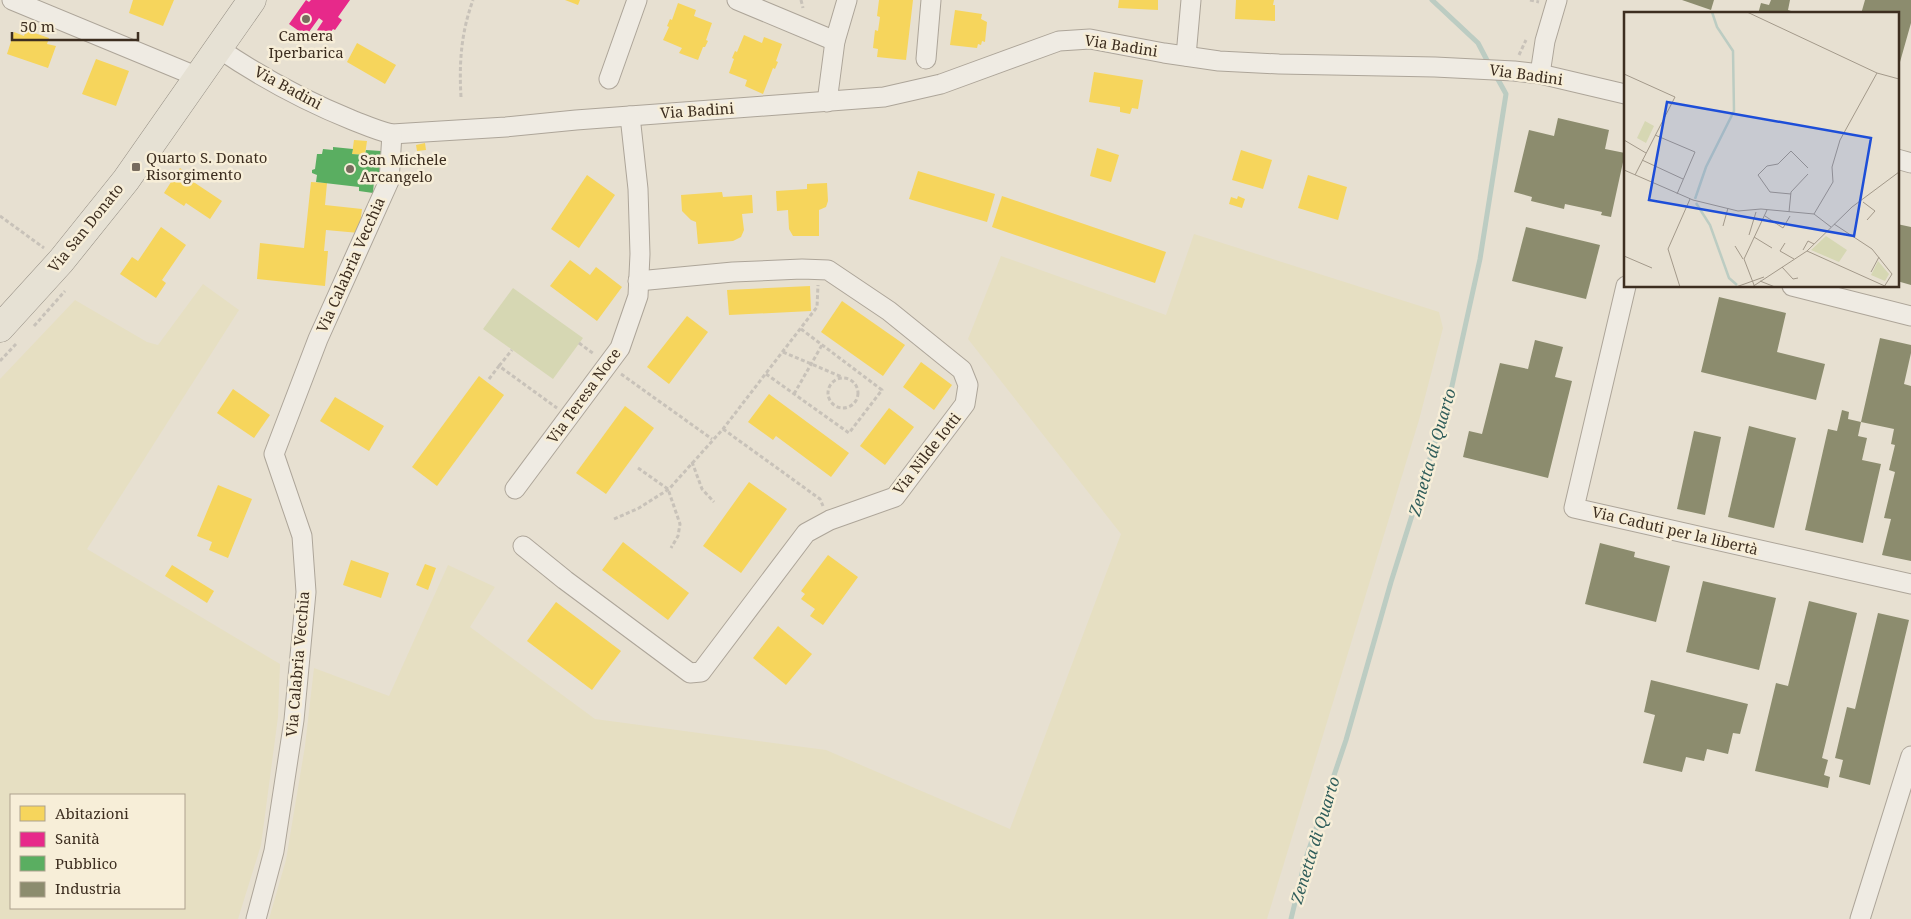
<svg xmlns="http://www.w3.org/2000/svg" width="1911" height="919" font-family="'Noto Serif',serif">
<rect width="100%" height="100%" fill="#e7e0d1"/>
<g fill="#e6dfc2" fill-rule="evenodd">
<path d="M1194,234L1439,312L1443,328L1419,420L1267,919H269L286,860L305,746L314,668L389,696L448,565L495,587L470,627L595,719L826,750L1010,829L1121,534L968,339L1001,256L1166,315Z"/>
<path d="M203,284L239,310L87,549L280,664L278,717L261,845L238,919H0V379L75,300L147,342L158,345ZM11,795H184V908H11Z"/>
</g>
<path fill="#d6d7b3" d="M513,288L583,338L553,379L483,329Z"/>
<g fill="#f6d55c">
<path d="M133,0H174L163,26L129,13Z"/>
<path d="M565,0H580L578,5Z"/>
<path d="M879,0H913L906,60L877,57L878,49L873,48L875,30L878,31L880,17L877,16Z"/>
<path d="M1119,0H1158V10L1118,8Z"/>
<path d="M1236,0H1274L1273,5H1275V21L1235,19Z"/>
<path d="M678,3L696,10L694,16L712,23L706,40L708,41L705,47H703L698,60L679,53L682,48L663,40L669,27L667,26L670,19L672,20Z"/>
<path d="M955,10L982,14L981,19L987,22L985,42L982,41L981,45L978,44L977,48L950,45Z"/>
<path d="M26,30L49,38L47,44L56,46L48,68L7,54L14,32L24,36Z"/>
<path d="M744,35L762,43L764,37L782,44L776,61L778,62L775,69L773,68L763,94L745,86L747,80L729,73L734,59L732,58L735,51L737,52Z"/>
<path d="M357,43L396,65L385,84L347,62Z"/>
<path d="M96,59L129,71L116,106L82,94Z"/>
<path d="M1094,72L1143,80L1138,109L1132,108L1130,114L1120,112V107L1089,102Z"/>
<path d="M354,140L367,141L365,155L352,154Z"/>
<path d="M425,143L426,150L417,151L416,145Z"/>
<path d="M1097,148L1119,155L1111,182L1090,176Z"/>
<path d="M1241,150L1272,160L1263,189L1232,180Z"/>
<path d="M180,168L191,176L189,179L222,201L210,219L186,203L184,206L164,193Z"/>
<path d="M918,171L995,194L987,222L909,199Z"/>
<path d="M587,175L615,195L579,248L551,229Z"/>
<path d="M1308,175L1347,187L1338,220L1298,208Z"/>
<path d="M311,182L327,183L325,205L362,209L359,233L326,230L324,251H328L325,286L257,279L260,243L304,248Z"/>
<path d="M827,183L828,201L826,207L819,210V236H793L789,229L788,210L777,211L776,191L807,189V184Z"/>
<path d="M722,192L723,197L752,195L753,213L742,214L744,230L741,237L733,241L698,244L696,222L691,220L682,211L681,195Z"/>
<path d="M1002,196L1166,252L1155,283L992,227Z"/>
<path d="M1238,196L1245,199L1242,208L1229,204L1231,197L1237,199Z"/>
<path d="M161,227L186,245L162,280L166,283L156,298L120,274L132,257L138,261Z"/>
<path d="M570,260L590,275L596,267L622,287L597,321L550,286Z"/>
<path d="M810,286L811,311L729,315L727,290Z"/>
<path d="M842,301L905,345L883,376L821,332Z"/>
<path d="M687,316L708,332L669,384L647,367Z"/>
<path d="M921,362L952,385L934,410L903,387Z"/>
<path d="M479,376L504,395L437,486L412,467Z"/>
<path d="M233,389L270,415L254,438L217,413Z"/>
<path d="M769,394L849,453L831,477L776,436L773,440L748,422Z"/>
<path d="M335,397L384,426L369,451L320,421Z"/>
<path d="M625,406L654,428L606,494L576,473Z"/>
<path d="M889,408L914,427L885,465L860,446Z"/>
<path d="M749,482L787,509L741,573L703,546Z"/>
<path d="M218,485L252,499L228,558L209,550L212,542L197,536Z"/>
<path d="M623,542L689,593L668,620L602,570Z"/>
<path d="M828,555L858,577L823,625L810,616L815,609L801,599L805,594L801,591Z"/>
<path d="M351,560L389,573L381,598L343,585Z"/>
<path d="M425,564L436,568L428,590L416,585Z"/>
<path d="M172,565L214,591L207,603L165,576Z"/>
<path d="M556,602L621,651L592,690L527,641Z"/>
<path d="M778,626L812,654L786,685L753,658Z"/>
</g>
<path fill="#e7298a" d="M306,0L309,2L311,0H350L338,17L342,20L335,30L333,29L327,37L317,30L323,21L319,18L306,36L289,24Z"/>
<path fill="#5aae61" d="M333,147L353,149L352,154L365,155L366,150L381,151L379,163L382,164L383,178L374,181L373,193L359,191V187L316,182L317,175L312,173V170L315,169L317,154H322L323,149L333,150Z"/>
<g fill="#8c8c6e">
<path d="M1682,0H1714L1711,10Z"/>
<path d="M1771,0H1790L1788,10L1800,14H1758L1761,3L1769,5Z"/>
<path d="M1865,0H1911V23L1900,62L1897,61V14H1861Z"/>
<path d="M1558,118L1609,130L1605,149L1625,153L1611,217L1601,215L1602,212L1565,204L1564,209L1531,201L1532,197L1514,192L1529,130L1554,136Z"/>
<path d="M1897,224L1911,227V285L1897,281Z"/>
<path d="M1526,227L1600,245L1586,299L1512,281Z"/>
<path d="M1719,297L1786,313L1777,352L1825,364L1816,400L1701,372Z"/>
<path d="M1880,338L1911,345V353L1904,384L1911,386V561L1882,555L1891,519L1884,518L1895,472L1889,470L1895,445L1891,444L1894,429L1861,422Z"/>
<path d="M1535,340L1563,347L1555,377L1572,381L1548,478L1463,457L1469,431L1482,434L1500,363L1528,369Z"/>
<path d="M1842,410L1849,412L1848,419L1861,422L1858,436L1867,438L1862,460L1881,464L1863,543L1805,530L1828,429L1837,431Z"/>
<path d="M1749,426L1796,438L1774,528L1728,517Z"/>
<path d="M1694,431L1721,437L1705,515L1677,509Z"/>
<path d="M1600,543L1635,552L1634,557L1670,566L1656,622L1585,604Z"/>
<path d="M1703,581L1776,598L1759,670L1686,652Z"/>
<path d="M1809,601L1857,613L1822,758L1828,760L1824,775L1830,777L1828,788L1755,771L1776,683L1788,686Z"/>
<path d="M1878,613L1909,620L1870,785L1839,777L1843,760L1835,758L1847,707L1855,709Z"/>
<path d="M1651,680L1748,704L1740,734L1733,733L1728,754L1707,749L1704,761L1686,757L1682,772L1643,763L1655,715L1644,712Z"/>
</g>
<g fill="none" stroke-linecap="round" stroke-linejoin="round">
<g stroke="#bcccc2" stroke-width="5">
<path d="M1432,0L1478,43L1490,66"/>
<path d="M1291,919L1305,861L1346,740L1391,582L1450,395L1480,259L1506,94L1495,74"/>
</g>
<g stroke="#ada599" stroke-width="21">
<g id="street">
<path d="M12,0L198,77"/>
<path d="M737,0L835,41"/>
<path d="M218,48C259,76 305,101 352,120C365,125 378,131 392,134L506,127L576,120L884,97L941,84L1059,41L1090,39L1164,53L1219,61L1279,64L1435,67L1514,71L1540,74L1625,94"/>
<path d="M1186,56L1191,0"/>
<path d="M926,59L931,0"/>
<path d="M1540,74L1545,41L1557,0"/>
<path d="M609,79L637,0"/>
<path d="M827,102L835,41L847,0"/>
<path d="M1897,159L1911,163"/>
<path d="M1626,286L1574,508L1911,584"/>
<path d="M1792,286L1911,316"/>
<path d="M515,489L620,348L638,296L640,254L638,189L630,116"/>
<path d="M523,546L565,580L690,673L701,672L806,533L830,520L895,497L965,404L968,385L962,370L889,311L828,270L802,269L733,272L638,281"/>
<path d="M256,919L274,851L294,720L306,592L302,536L274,454L318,339L389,181L392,134"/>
<path d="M1860,919L1911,756"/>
</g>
</g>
<g stroke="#928b80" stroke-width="29">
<path id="primary" d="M0,328L61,261L126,180L252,0"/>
</g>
<g stroke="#c8c2b9" stroke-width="3" stroke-dasharray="4 2.5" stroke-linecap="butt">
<path d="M801,0L803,8"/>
<path d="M1530,0L1539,2"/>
<path d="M1519,55L1526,40"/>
<path d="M461,97C459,63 461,33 473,0"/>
<path d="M0,216L44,248"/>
<path d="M34,326L65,291"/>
<path d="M579,343L594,354"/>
<path d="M783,352L842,377"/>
<path d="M0,361L16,344"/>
<path d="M499,366L512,350"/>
<path d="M621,374L712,439"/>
<path d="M766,374L849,433L882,390L801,329"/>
<circle cx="843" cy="393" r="15"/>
<path d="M489,379L499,366L557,408"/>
<path d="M794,394L822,345"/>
<path d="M723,429L820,499L823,506"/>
<path d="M692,462L702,489L714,502"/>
<path d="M638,468L668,489L680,524L678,536L671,548"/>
<path d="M614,519L639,508L669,489L723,429L817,307L818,285"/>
</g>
<use href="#street" stroke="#efebe3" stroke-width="19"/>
<use href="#primary" stroke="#e6e1d4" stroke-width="28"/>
</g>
<g fill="#786c5e" stroke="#f7eed8" stroke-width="2">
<circle cx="306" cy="19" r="5"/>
<rect x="131" y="162" width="10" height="10" rx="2.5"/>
<circle cx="350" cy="169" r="5"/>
</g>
<g text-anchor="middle" stroke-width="5" stroke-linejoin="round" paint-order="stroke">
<g font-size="15" fill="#3d2e20" stroke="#f7eed8" text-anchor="start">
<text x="306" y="41" text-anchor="middle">Camera<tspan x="306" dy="17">Iperbarica</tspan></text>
<text x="146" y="163">Quarto S. Donato<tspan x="146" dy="17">Risorgimento</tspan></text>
<text x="360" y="165">San Michele<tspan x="360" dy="17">Arcangelo</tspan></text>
</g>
<g font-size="15" fill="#3d2e20" stroke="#f7eed8">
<text transform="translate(1121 46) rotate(9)" y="5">Via Badini</text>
<text transform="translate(1526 75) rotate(8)" y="5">Via Badini</text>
<text transform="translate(288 88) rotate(28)" y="5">Via Badini</text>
<text transform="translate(697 111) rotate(-4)" y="5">Via Badini</text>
<text transform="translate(86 228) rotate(-51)" y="5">Via San Donato</text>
<text transform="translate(351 265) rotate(-66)" y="5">Via Calabria Vecchia</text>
<text transform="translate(584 396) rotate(-54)" y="5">Via Teresa Noce</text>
<text transform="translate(927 454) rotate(-52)" y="5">Via Nilde Iotti</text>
<text transform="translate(1675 531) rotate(13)" y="5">Via Caduti per la libertà</text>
<text transform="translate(298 664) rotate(-85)" y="5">Via Calabria Vecchia</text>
</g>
<g font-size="16" font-style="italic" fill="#2f5d5a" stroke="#f7eed8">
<text transform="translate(1432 452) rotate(-74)" y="6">Zenetta di Quarto</text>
<text transform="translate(1315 840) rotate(-73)" y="6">Zenetta di Quarto</text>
</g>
</g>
<g transform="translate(1624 12)">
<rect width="275" height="275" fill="#e7e0d1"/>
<path d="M21,109L30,114L22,131L13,126ZM202,224L223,238L215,250L187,238ZM254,249L265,262L261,269L247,263Z" fill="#d6d7b3"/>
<path fill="none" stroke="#bcccc2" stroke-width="2.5" d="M71,187L82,155L110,99L109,39L93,15L88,0M72,191L86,213L105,266L113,273"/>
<path fill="none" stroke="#a3998a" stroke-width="1" d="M123,0L253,61L216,128L208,155L209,170L190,202M253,61L275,67M0,62L51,85L11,163M31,123L71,140L53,182M0,128L22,141M18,148L59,167M0,158L69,188L114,199L137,197L190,202L207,215M167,182L146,180L134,163L143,154L154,152L167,139L184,156M239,190L251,199L243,208M165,200L167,180L184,162M141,204L159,216L166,204M210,212L248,237L268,262L260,275M99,214L104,196M125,223L132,200M130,225L148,236M161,231L156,239L170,247M111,234L119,247M179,238L184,229L190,232M183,239L263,275M0,244L28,256M158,255L169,267L174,266M247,260L255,245M136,269L151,275M130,273L120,247L143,198M56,275L44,237L66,187M112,275L140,265M128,275L183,239L228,195L275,160"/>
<path fill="#1d4ed8" fill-opacity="0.15" stroke="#1d4ed8" stroke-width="2.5" d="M43,90L247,126L230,224L25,188Z"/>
<rect width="275" height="275" fill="none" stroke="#3d2e20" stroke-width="2.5"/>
</g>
<rect x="10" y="794" width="175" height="115" fill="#f7eed8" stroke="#ada18e"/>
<rect x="20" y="806" width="25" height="15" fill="#f6d55c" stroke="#ada18e"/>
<text x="55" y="819" font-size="15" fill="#3d2e20">Abitazioni</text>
<rect x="20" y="832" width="25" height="15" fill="#e7298a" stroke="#ada18e"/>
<text x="55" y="844" font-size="15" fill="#3d2e20">Sanità</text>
<rect x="20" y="856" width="25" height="15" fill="#5aae61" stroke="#ada18e"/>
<text x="55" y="869" font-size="15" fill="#3d2e20">Pubblico</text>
<rect x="20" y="882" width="25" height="15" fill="#8c8c6e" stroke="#ada18e"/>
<text x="55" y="894" font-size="15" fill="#3d2e20">Industria</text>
<path d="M12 32v8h126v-8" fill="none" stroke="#3d2e20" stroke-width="2.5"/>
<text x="20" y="32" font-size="15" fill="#3d2e20" stroke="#f7eed8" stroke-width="4" paint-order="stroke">50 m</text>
</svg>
